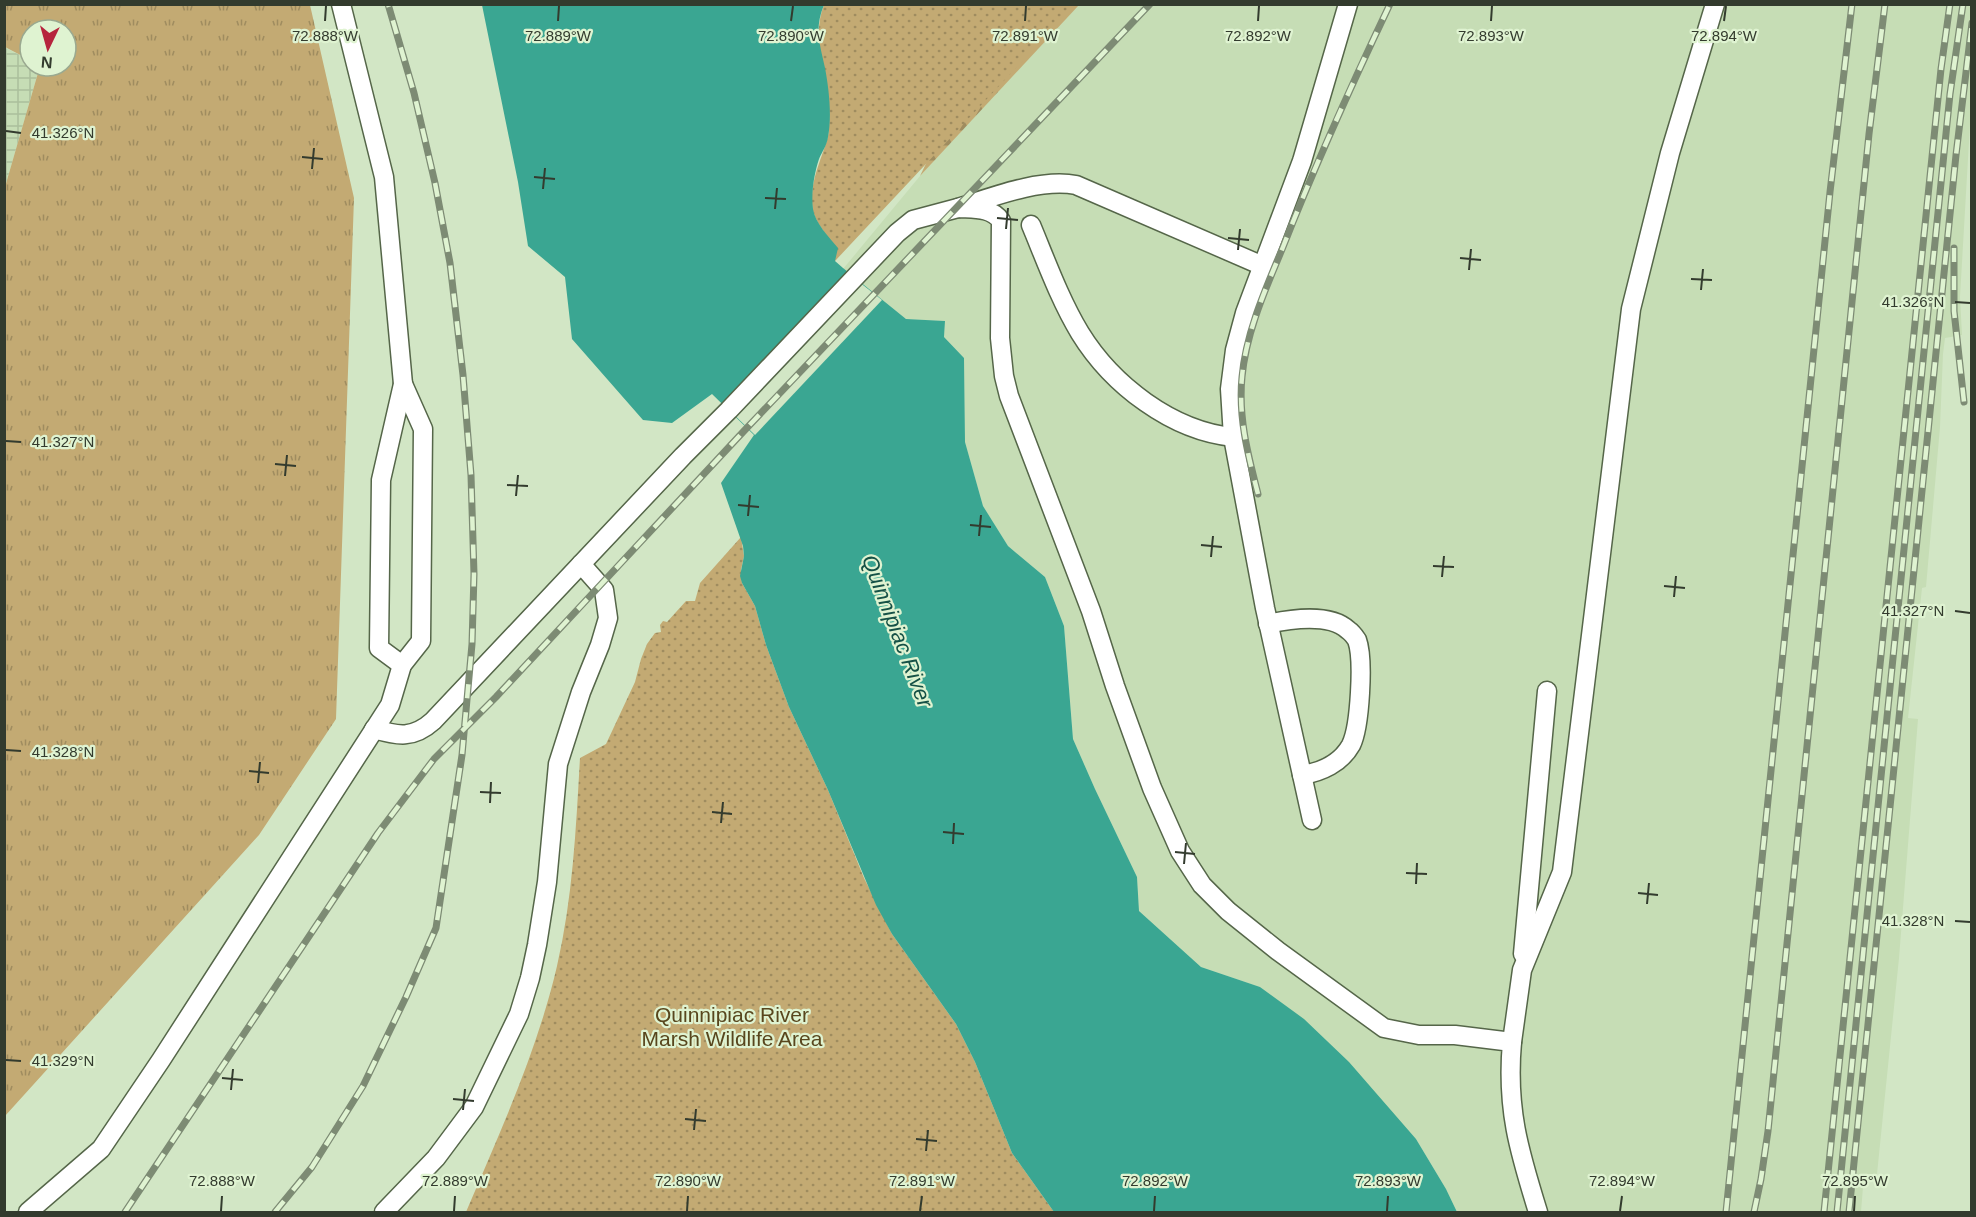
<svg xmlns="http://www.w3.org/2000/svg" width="1976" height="1217" font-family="Helvetica,sans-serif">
<defs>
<pattern id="industrial-grid" width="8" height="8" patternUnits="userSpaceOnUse" patternTransform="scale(1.5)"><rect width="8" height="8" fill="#c6ddb5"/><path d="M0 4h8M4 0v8" fill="none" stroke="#abbf9c"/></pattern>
<pattern id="grass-tufts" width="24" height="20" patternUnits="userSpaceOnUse" patternTransform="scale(1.5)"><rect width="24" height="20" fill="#c3aa73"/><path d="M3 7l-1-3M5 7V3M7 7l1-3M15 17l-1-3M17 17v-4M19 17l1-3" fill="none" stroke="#9f8c5f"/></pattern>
<pattern id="forest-firs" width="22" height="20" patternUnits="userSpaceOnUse" patternTransform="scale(1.5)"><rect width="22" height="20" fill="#c3aa73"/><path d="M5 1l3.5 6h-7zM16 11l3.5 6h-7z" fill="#9f8c5f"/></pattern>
<pattern id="park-dots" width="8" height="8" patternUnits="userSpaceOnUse" patternTransform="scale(1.5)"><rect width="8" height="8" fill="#c3aa73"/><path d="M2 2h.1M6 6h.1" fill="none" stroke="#9f8c5f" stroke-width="1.8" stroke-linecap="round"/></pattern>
</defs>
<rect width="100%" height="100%" fill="#d2e6c5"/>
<path fill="#c6ddb5" d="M1076,5H1971V107L1960,297L1962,335L1945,338L1943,354L1940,427L1926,587L1922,588L1908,718L1918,719L1899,958L1877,1174H1864L1861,1212H1457L1446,1189L1416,1139L1260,987L1201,967L1139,911L1137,877L1095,789L1073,739L1064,626L1045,577L1008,546L983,506L965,442L964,358L944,337L945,321L906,319L843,269L920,176Z"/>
<path fill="url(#industrial-grid)" d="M4,47L30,60V66H40L5,187Z"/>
<path fill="url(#grass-tufts)" d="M7,4L310,5L354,198L336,719L259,835L5,1116V187L40,66H66V30H30V60L5,47V9Z"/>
<path fill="url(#forest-firs)" d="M1036,5H1079L920,176L972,68Z"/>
<g fill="url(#park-dots)">
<path d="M824,5H1075L835,261C835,238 818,230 813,211C808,186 820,163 827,140C830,131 829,118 829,108C829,72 810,40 824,5Z"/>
<path d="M741,537L744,556L741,570L742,583L755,606L766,645L789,707L828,790L864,878L892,934L956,1024L975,1062L1012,1153L1054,1212H466C500,1132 537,1052 557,966C573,897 576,827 580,758L606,744L635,682L641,659L647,644L655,633L661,632L660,625L663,621L667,622L686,601H695L700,583Z"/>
</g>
<path fill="#3aa692" d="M482,5H824C814,29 820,44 825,68C829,89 832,116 828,137C827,145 822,152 819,159C814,174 811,193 813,209C815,223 829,237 838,248L835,261L843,268L906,319L945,321L944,337L964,358L965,442L983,506L1008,546L1045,577L1064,626L1073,739L1095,789L1137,877L1139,911L1201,967L1260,987L1304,1019L1349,1062L1416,1139L1446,1189L1457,1212H1054L1012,1153L975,1062L956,1024L892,934L876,905L828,790L789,707L766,645L755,606L742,583L740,576L744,556L743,546L721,483L754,435L712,394L672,423L643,420L572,339L565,277L528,246L518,182Z"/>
<path fill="#d2e6c5" d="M849,274L882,300L755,435L726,407Z"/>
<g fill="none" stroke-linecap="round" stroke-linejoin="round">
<g stroke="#556649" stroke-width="21">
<g id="minor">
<path d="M341,4L384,177L403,384L381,480L379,648L402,665"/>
<path d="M1031,225C1046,261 1060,300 1080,333C1112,385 1172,431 1233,437"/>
<path d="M1263,266L1076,185C1041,178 992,197 958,208C973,209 992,207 1001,221L1000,338L1004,376L1009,396L1091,611L1115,686L1152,788L1180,851L1202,885L1228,911L1278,951L1384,1028L1419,1035H1455L1512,1042C1506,1108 1519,1151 1538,1212"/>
<path d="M1268,624C1290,619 1330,613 1348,630C1351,632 1355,637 1357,640C1364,659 1360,727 1351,745C1341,763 1321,772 1302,775"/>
<path d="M374,729C398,736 413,739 433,721L683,456L729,410L897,233L913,220L958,208"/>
<path d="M1312,820L1265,608L1233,437L1230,389L1235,350L1245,313L1302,161L1348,4"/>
<path d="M1523,954L1547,691"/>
<path d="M1512,1042L1522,970L1562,872L1631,309L1670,153L1715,4"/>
<path d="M28,1212L101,1149L161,1060L390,705L402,665L421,641L423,429L403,384"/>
<path d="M384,1212L436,1158L474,1107L519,1014L530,978L537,945L547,882L558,764L581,692L600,645L608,618L604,590L581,564"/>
</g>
</g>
<use href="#minor" stroke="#fff" stroke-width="18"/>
<g stroke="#7d8b74" stroke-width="7">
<g id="rail">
<path d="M1954,248V311L1964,402"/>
<path d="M1258,494C1248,455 1238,417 1242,377C1246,332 1266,288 1283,247C1315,165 1352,84 1390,4"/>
<path d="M125,1212L378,833L434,759L496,697L743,432L1150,4"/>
<path d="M275,1212L312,1167L363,1086L406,997L436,928L462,755L472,644L474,574L471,475L463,375L450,263L435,183L414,93L388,4"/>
<path d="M1726,1212L1830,192L1852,4"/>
<path d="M1754,1212L1761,1179L1768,1131L1869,134L1885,4"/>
<path d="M1824,1212L1941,69L1950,4"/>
<path d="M1837,1212L1950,94L1963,4"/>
<path d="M1849,1212L1956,155L1972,23"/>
</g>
</g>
<use href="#rail" stroke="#dff3d1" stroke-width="4.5" stroke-dasharray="14" stroke-linecap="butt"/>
</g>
<path fill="none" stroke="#333b2e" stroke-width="2" d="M325,21L326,6M558,21L559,6M791,21L793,6M1025,21L1026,6M1258,21L1259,6M1491,21L1492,6M1724,21L1726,6M6,131L21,133M302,157L323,159M312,169L314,148M534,177L555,179M543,189L545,168M765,198L786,199M775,209L777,188M997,218L1018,220M1006,229L1008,208M1228,238L1249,240M1238,250L1240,229M1460,258L1481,260M1469,270L1471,249M1691,279L1712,280M1701,290L1703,269M1955,302L1970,303M6,441L21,442M275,464L296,466M285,476L287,455M507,485L528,486M516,496L518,475M738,505L759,507M748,516L750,495M970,525L991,527M979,536L981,515M1201,545L1222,547M1211,557L1213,536M1433,566L1454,567M1442,577L1444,556M1664,586L1685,588M1674,597L1676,576M1955,611L1970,613M6,750L21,751M249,771L269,773M258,783L260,762M480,792L501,793M490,803L491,782M712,812L732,814M721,823L723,802M943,832L964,834M953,844L954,823M1175,852L1195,854M1184,864L1186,843M1406,873L1427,874M1416,884L1417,863M1638,893L1658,895M1647,904L1649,883M1955,921L1970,922M6,1060L21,1061M222,1078L243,1080M231,1090L233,1069M453,1099L474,1101M463,1110L465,1089M685,1119L706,1121M694,1130L696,1109M916,1139L937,1141M926,1151L928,1130M221,1211L222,1196M454,1211L455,1196M687,1211L688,1196M920,1211L922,1196M1154,1211L1155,1196M1387,1211L1388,1196M1620,1211L1622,1196M1854,1211L1855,1196"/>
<g text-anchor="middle" stroke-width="4.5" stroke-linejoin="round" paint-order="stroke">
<g font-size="21" fill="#58461d" stroke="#dff3d1">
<text x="732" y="1022">Quinnipiac River<tspan x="732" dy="24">Marsh Wildlife Area</tspan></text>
</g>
<g font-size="22" font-style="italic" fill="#155146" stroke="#dff3d1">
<text transform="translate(898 631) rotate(69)" y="8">Quinnipiac River</text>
</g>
</g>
<g font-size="15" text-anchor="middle" fill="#333b2e" stroke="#dff3d1" stroke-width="4.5" stroke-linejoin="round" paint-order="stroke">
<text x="325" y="41">72.888°W</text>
<text x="558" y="41">72.889°W</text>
<text x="791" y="41">72.890°W</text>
<text x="1025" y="41">72.891°W</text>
<text x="1258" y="41">72.892°W</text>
<text x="1491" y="41">72.893°W</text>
<text x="1724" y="41">72.894°W</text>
<text x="63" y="138">41.326°N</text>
<text x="1913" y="307">41.326°N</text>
<text x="63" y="447">41.327°N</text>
<text x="1913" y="616">41.327°N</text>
<text x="63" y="757">41.328°N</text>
<text x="1913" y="926">41.328°N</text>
<text x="63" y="1066">41.329°N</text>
<text x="222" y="1186">72.888°W</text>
<text x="455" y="1186">72.889°W</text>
<text x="688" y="1186">72.890°W</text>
<text x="922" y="1186">72.891°W</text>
<text x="1155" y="1186">72.892°W</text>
<text x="1388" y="1186">72.893°W</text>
<text x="1622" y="1186">72.894°W</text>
<text x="1855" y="1186">72.895°W</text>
</g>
<rect width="1976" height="1217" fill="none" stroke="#333b2e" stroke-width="12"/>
<g transform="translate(48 48) rotate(185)"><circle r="28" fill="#dff3d1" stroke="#9aa990" stroke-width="1.5"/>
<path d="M0-4.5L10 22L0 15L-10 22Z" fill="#b6243d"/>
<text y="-9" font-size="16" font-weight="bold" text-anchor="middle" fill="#333b2e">N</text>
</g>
</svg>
